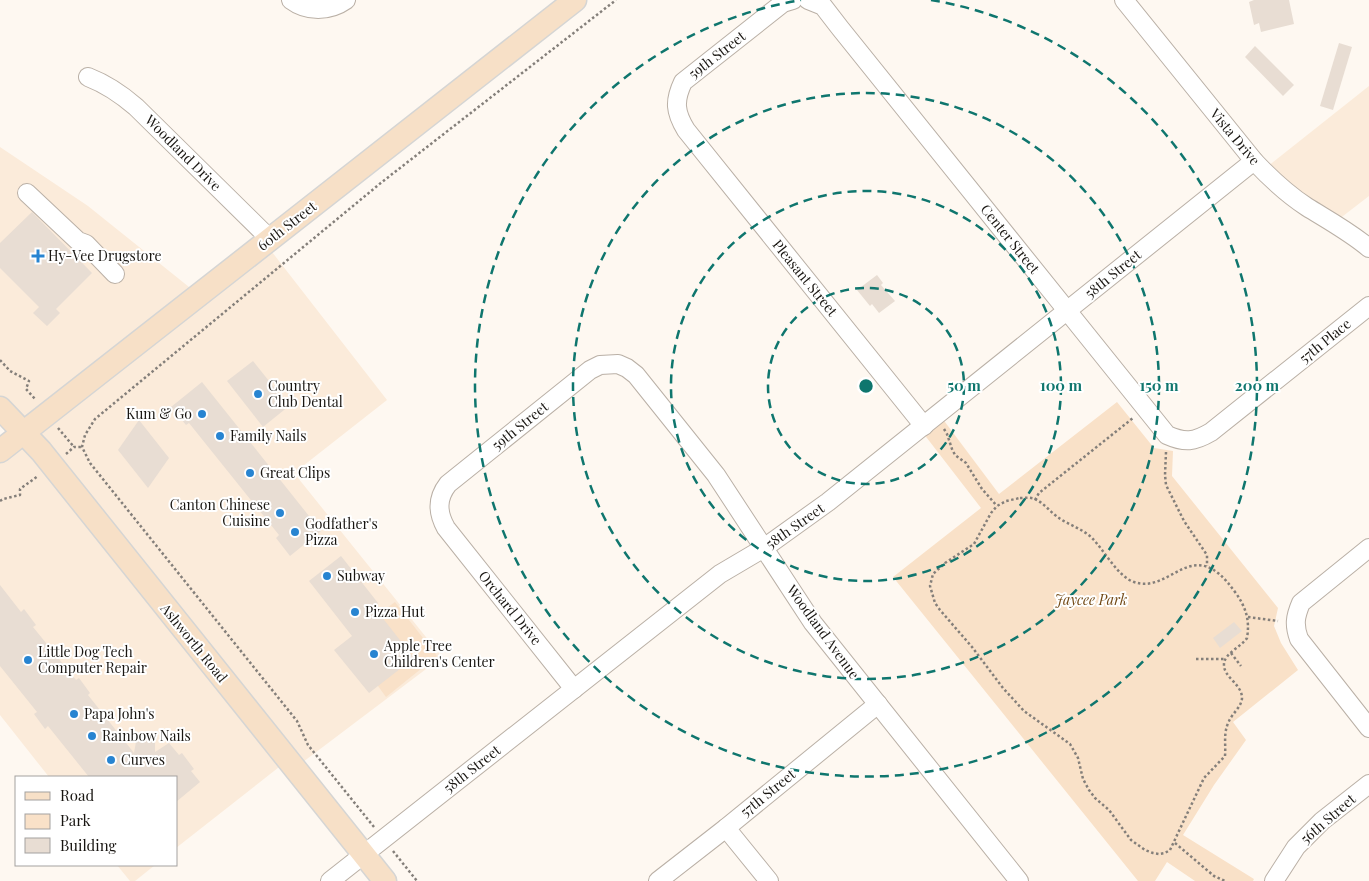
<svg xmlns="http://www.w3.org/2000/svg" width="1369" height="881" font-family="'Playfair Display',serif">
<rect width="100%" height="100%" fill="#fef8f1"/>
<g fill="#fbebda">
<path d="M1369,86V196L1334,223L1263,170Z"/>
<path d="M0,147L88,206L199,295L265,243L387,400L294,473L442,657L295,768L288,760L176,848V777H49L0,715V451L24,432L0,408Z"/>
<path d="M117,865H155L135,881H130Z"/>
</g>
<g fill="#f9e1c8">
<path d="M1117,402L1154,448L1173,451L1172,476L1278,608L1274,626L1281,643L1298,670L1233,722L1246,740L1214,785L1183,835L1254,879L1253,881H1195L1167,862L1155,881H1138L893,577L981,508L920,429L939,414L999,494Z"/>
<path d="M395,602L437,656L386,697L378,686L379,614Z"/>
</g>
<g fill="#e8ddd3">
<path d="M1254,0H1289L1294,24L1261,32L1259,23L1254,25L1249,2Z"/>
<path d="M1339,43L1352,47L1333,110L1320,106Z"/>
<path d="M1255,46L1294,85L1283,96L1245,57Z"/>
<path d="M32,212L92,273L56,309L60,313L47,326L33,313L39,307L0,268V243Z"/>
<path d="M877,275L883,283L881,285L895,301L879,313L872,304L870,306L857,290Z"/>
<path d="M253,361L289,406L263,427L227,381Z"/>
<path d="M202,382L321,531L290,556L276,538L279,535L189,423L186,425L171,407Z"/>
<path d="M139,420L169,458L148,488L118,450Z"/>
<path d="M341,556L378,603L374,607L414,658L369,693L334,650L352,636L309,581Z"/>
<path d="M0,585L21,612L24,609L36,625L33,627L76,680L79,678L90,693L88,695L134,753L137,736L155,737V752L169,743L179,755L182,753L194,769L191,771L200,782L176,802V777H89L48,726L45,729L34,714L37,712L0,666Z"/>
<path d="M1234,622L1242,631L1220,648L1213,638Z"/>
</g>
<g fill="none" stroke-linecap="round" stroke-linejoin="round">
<g stroke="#bab0a6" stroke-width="20">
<g id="minor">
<path d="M291,0C307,12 329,12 346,0"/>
<path d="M793,0L783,3L683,82C674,101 675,112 686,130L924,426"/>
<path d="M808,0L823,6L840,28L1167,435C1185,443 1194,442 1211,432L1369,306"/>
<path d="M1124,0L1254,161C1270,178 1287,194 1307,207C1328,220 1350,232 1369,248"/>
<path d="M88,77C106,84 121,94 136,107L270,239"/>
<path d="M27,193L78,241L86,244L115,274"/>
<path d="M1369,548L1301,603C1295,617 1294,625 1299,639L1369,728"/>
<path d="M574,689L446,528C437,512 437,498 448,484L590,370L600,365L618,364L627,368L636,375L716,475L813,623L1019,881"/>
<path d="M726,828L769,881"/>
<path d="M330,881L720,574L764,548L828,502L1254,161"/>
<path d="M658,881L726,828L878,704"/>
<path d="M1274,881L1296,847L1322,821L1369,784"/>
</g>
</g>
<g stroke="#d5d5d4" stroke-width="25">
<g id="major">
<path d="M0,408L41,451L385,881"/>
<path d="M0,451L575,0"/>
</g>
</g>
<g stroke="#847f7a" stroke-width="2.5" stroke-dasharray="2.5 2.5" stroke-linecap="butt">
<path d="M0,360L10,371L29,381L26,389L36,400"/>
<path d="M58,428L74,447"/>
<path d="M944,429L947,434L952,449L955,455L966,463L982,489L997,506"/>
<path d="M1166,452L1165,475L1166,485L1184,521L1207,555V566"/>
<path d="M66,454L74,447H82"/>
<path d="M1020,498C1025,498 1030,497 1035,499C1044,503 1051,513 1059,518C1069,525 1083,529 1092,538C1104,550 1118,577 1134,582C1172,595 1192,531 1235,592C1246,607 1250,620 1247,638C1242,646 1224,654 1224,664C1223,677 1242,684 1242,698C1242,706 1232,714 1229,721C1223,733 1226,744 1225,756L1204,778L1170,850L1165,853L1159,854L1153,853L1145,850L1131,840L1109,810L1095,798L1089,790L1083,779L1078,758L1070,744L1024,711L1003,688L972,647L940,610L935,603L930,586L933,574L945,563L974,544L991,513L997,506L1006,501Z"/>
<path d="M1035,500L1039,493L1133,418"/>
<path d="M0,501L3,499L20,495V489L38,476"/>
<path d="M1248,617L1278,621"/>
<path d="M1231,653L1241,666"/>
<path d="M1196,659H1224"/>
<path d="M374,827L308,745L297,721L90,463L82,447L85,435L95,419L382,182L616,0"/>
<path d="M1175,843L1214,876L1225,881"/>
<path d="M393,851L417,881"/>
</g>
<use href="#minor" stroke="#fff" stroke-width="18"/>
<use href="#major" stroke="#f7e0c7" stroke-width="22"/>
</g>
<g fill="none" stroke="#0f766e" stroke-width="2.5" stroke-dasharray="9 6">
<circle cx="866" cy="386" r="98"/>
<circle cx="866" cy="386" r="195"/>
<circle cx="866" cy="386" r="293"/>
<path d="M931 0A391 391 0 1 1 801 0"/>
</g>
<g fill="#2784d1" stroke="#fff" stroke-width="2">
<path d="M35.5 248.5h5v5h5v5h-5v5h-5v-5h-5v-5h5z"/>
<circle cx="258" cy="394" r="5"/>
<circle cx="202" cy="414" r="5"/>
<circle cx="220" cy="436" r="5"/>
<circle cx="250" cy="473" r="5"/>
<circle cx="280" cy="513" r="5"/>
<circle cx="295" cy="532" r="5"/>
<circle cx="327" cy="576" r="5"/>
<circle cx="355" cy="612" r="5"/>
<circle cx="374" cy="654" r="5"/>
<circle cx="28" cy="660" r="5"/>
<circle cx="74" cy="714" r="5"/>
<circle cx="92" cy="736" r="5"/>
<circle cx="111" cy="760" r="5"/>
</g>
<g text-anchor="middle" stroke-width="4" stroke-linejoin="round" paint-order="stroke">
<g font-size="14" fill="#181511" stroke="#fff">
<text transform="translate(717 55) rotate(-38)" y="5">59th Street</text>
<text transform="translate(1235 137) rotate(50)" y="5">Vista Drive</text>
<text transform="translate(183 153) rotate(45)" y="5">Woodland Drive</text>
<text transform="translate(287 226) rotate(-38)" y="5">60th Street</text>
<text transform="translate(1010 239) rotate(51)" y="5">Center Street</text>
<text transform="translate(1113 274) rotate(-39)" y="5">58th Street</text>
<text transform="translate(805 278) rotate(51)" y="5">Pleasant Street</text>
<text transform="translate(1325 341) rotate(-39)" y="5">57th Place</text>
<text transform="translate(520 426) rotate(-39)" y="5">59th Street</text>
<text transform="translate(795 526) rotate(-35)" y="5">58th Street</text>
<text transform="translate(510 608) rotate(51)" y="5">Orchard Drive</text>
<text transform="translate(823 632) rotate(54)" y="5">Woodland Avenue</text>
<text transform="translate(194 643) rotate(51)" y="5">Ashworth Road</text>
<text transform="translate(472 769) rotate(-38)" y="5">58th Street</text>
<text transform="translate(768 793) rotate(-39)" y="5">57th Street</text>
<text transform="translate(1328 819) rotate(-41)" y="5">56th Street</text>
</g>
<g font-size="14" fill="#181511" stroke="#fff" text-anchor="start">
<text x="48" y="261">Hy-Vee Drugstore</text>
<text x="268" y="391">Country<tspan x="268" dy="16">Club Dental</tspan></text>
<text x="192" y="419" text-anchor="end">Kum &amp; Go</text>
<text x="230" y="441">Family Nails</text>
<text x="260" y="478">Great Clips</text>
<text x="270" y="510" text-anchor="end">Canton Chinese<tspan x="270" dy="16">Cuisine</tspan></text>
<text x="305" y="529">Godfather's<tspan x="305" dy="16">Pizza</tspan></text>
<text x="337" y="581">Subway</text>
<text x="365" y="617">Pizza Hut</text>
<text x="384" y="651">Apple Tree<tspan x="384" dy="16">Children's Center</tspan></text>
<text x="38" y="657">Little Dog Tech<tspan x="38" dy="16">Computer Repair</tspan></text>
<text x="84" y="719">Papa John's</text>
<text x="102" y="741">Rainbow Nails</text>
<text x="121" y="765">Curves</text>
</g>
<g font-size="14" font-style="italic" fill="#724915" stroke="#fff">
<text x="1091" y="605">Jaycee Park</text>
</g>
</g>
<circle cx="866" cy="386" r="8" fill="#0f766e" stroke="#fff" stroke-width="2.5"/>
<g font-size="15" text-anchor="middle" font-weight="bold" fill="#0f766e" stroke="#fff" stroke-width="4" stroke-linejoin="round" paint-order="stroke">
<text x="964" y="391">50 m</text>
<text x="1061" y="391">100 m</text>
<text x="1159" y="391">150 m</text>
<text x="1257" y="391">200 m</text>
</g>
<rect x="15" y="776" width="162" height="90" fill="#ffffff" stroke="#a3a1a0"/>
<rect x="25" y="792" width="25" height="8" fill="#f7e0c7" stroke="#a3a1a0"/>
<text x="60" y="801" font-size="15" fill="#181511">Road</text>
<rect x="25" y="814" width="25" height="15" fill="#f9e1c8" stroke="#a3a1a0"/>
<text x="60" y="826" font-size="15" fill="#181511">Park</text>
<rect x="25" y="838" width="25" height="15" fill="#e8ddd3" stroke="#a3a1a0"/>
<text x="60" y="851" font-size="15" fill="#181511">Building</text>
</svg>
